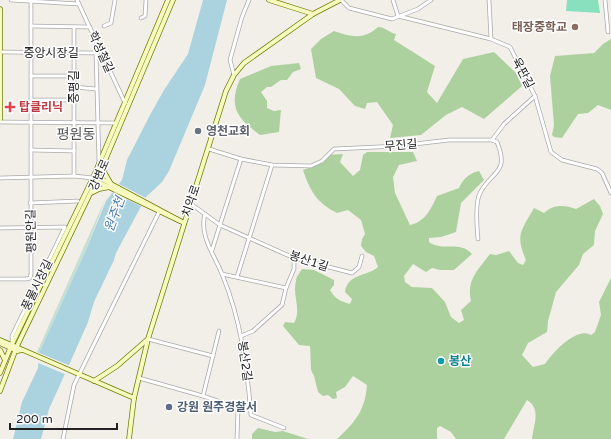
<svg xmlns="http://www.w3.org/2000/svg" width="611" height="439" font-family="'Varela Round','Noto Sans KR',sans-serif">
<rect width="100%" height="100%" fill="#f2efe9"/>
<g fill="#add19e">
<path d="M378,27C386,27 389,33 396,34L394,40L435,66L427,92L437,103L463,59L494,52L516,73L522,86L484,119L462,107L446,115L421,135L390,138L393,125L377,102L367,103L365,109L355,106L339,89L316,78L311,49L321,39L334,31C351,37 364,40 378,27Z"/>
<path d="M611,39V110L598,105L588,113L578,114L562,138L554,137L552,135L554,125L550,76L555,56L594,53L603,44Z"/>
<path d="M299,63L301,69L293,72L287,80H281L271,87H267L261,92L267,101V108L274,111L281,110L279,132L260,135C237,118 228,107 240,79L271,66Z"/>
<path d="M367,152H413L417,161L399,165L393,177L395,193L410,225C425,222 431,209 437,196L459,188C463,179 469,173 479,171L484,180L461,203L456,232L441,237L429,238V242C443,252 460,240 472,254L454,270H440L432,268L426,272L413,264L404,276L405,282L412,287L432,288L445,302L451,317L459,323L464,320L461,310L471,301C466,280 478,270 490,254L496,255L509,251L518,263L523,265L526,260C515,235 521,231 534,208L544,213C554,204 564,205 576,209L594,199L600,206L603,214L595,231L594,245L583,254L579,265L556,292L548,321L547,332L528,343L522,355L533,367L545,364C552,353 577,326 591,335L595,332L601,315L599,302L611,278V439H532C533,426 542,409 527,400L504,439H456L451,432L440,426L437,428V439H337C355,422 365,411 367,385L353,376L345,387L336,392L337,398L333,399L328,395L323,396L318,392L314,376L311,370L310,346L299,345L283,326L285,322L294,323C302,309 292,296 296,281C296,276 300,273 302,269L314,270L334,280V285L330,290C335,299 340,301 350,304L352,299L345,292C348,273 366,277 378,267L374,256L366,252L361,246L362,239L365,234L361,220L348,210L337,213C317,203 310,191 303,170C313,167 320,163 326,155L343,154L340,162L353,176L360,170L363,155Z"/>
<path d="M258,428L275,432L283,431L308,439H252V434Z"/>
</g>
<path fill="#c6e0d4" d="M107,195L86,250L39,353L37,352Z"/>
<path fill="#88e0be" d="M567,0H598L600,13L566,11Z"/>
<path fill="#aad3df" d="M203,0H227L205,85L169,171L162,182L146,197L116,253L114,260L94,302L88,322L69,365L49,409L41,439H13L22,402L38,368L39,353L86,250L106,201L122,180L127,160L150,115L164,90L188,54Z"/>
<g fill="#f2efe9">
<path d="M117,183L148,199L143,207L109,191Z"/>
<path d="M37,352L71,366L67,375L36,362Z"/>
</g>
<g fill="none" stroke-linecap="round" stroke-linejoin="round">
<g stroke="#a9a9a9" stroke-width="4.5">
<g id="street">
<path d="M11,0L79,4"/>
<path d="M77,0L125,103"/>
<path d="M341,0L349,8L392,19L418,9L431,0"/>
<path d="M393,0L398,16L491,39L510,47L535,96L551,152L562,160L597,169L602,173L611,193"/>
<path d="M489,0L491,39"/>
<path d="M605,0L608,32"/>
<path d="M141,18L145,16L146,0"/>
<path d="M31,26L90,27"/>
<path d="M104,26L111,23L115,0"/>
<path d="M0,52L98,53"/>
<path d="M96,53L99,163"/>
<path d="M234,75L230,60L242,17L249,0"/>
<path d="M31,76H73"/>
<path d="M74,87L96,89"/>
<path d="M32,100H73"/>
<path d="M0,122L116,123"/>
<path d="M492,140L504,124L535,96"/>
<path d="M209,149L241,159L272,165L311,166L322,161L334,149L398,146L449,140H492L497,142C510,174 491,171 480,193C475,202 477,228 478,239"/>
<path d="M31,150L74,151"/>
<path d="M74,176V27"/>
<path d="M0,178L74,176L93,178"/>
<path d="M30,203L78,201"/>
<path d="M191,204L220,225L294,258L352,273L359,267L362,256"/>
<path d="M205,214C199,236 214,254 222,274C241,320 247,366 251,415L284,428"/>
<path d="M0,228L65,227L12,336V344"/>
<path d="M212,250L241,159"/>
<path d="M222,274L286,288"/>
<path d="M237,277L272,165"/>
<path d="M0,279H26L30,278L31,274V1"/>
<path d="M241,336L253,331L282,305L286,288L294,269V258"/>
<path d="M148,339L213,356"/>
<path d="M139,378L203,396L238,408L237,439"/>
<path d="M203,396L219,331"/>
<path d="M63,439L74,385L159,212"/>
</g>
</g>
<g stroke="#707d05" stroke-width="5.5">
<g id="secondary">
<path d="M269,0L313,14"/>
<path d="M0,9V120"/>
<path d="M104,168V172L111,184"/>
<path d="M96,176L184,223"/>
<path d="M94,180L180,221"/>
<path d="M91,193L99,189L109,187"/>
<path d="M0,340L134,398"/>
<path d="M0,343L17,351L22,350"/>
<path d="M0,350L5,360"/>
<path d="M0,373L12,344L93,178L168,0"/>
<path d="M94,381L117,366L148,339"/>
<path d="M0,391L17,346L98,177L173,0"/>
<path d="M129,439L134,398L148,339L226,91L234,75L244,63L313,14L340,0"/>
</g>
</g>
<use href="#street" stroke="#fff" stroke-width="3"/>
<use href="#secondary" stroke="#f7fabf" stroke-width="4"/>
</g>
<circle fill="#8d6e63" stroke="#fff" stroke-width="1.5" cx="575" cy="27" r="4"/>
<path fill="#e0444e" stroke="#fff" stroke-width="1.5" d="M8 101h4v4h4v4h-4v4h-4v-4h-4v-4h4z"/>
<circle fill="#6b7280" stroke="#fff" stroke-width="1.5" cx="198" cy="131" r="4"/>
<circle fill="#0f9aa8" stroke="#fff" stroke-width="1.5" cx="441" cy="361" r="4"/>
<circle fill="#5c6f8a" stroke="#fff" stroke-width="1.5" cx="169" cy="407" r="4"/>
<g text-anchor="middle" stroke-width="3" stroke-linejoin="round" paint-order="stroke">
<g font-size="12" font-weight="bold" fill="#785e54" stroke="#fff" text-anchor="end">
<text x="567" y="31">태장중학교</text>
</g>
<g font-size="12" fill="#222" stroke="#fff">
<text transform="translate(101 52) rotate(65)" y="4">학성철길</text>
<text x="51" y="57">중앙시장길</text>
<text transform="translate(523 73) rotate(62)" y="4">육판길</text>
<text transform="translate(74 87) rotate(-90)" y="4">중평길</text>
<text transform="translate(401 145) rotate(-5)" y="4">무진길</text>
<text transform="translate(99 175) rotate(-66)" y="4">강변로</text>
<text transform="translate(191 201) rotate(-71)" y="4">치악로</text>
<text transform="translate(31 231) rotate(-91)" y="4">평원안길</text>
<text transform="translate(309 261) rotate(18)" y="4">봉산1길</text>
<text transform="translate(37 285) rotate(-64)" y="4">풍물시장길</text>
<text transform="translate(245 361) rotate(82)" y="4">봉산2길</text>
</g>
<g font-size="12" font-weight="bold" fill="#be3a42" stroke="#fff" text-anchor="start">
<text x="19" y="111">탑클리닉</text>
</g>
<g font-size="12" font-weight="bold" fill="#5b616d" stroke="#fff" text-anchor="start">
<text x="206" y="135">영천교회</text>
</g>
<g font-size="12" font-weight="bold" fill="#0d838f" stroke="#fff" text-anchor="start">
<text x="449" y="365">봉산</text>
</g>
<g font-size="12" font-weight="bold" fill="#4e5e75" stroke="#fff" text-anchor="start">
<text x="177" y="411">강원 원주경찰서</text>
</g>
<g font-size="13" font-style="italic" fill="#4a7aab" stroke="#fff">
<text transform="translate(114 214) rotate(-70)" y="5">원주천</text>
</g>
<g font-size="14" fill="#555" stroke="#fff">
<text x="76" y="139">평원동</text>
</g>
</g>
<path d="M10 423v6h107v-6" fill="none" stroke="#222222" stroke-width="2"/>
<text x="16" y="423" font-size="12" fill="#222222" stroke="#ffffff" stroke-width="3" paint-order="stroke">200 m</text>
</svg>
